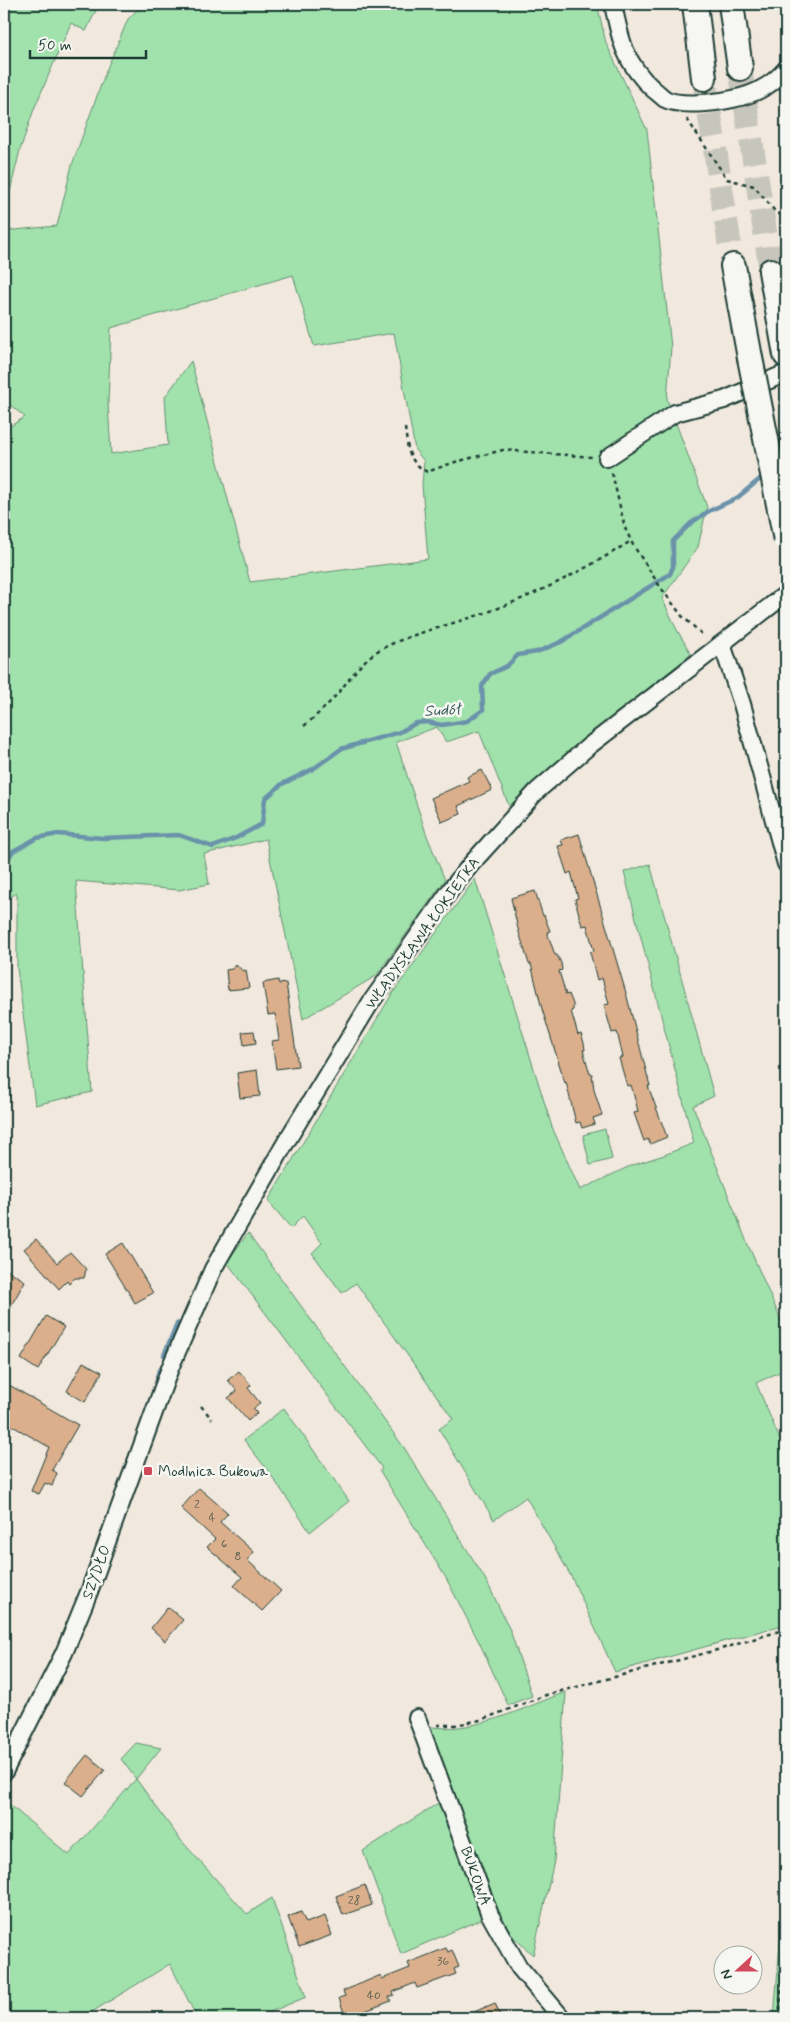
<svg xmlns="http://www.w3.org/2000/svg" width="790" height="2022" font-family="Mynerve,sans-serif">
<rect width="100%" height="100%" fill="#f1e8de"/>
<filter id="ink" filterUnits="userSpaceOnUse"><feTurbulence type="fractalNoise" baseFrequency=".02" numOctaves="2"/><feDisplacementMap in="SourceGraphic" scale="10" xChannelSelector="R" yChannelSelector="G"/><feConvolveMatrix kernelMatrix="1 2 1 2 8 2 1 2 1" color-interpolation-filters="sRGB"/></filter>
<g filter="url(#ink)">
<g fill="#a1e2ac" stroke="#609070" fill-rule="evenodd">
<path d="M4,4H99L86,31L71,23L34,109L20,150L4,216Z"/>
<path d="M143,4H597L606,43L647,130L671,347L667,399L707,507L698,547L662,598L677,630L691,654L559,761L509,806L479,731L446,742L437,727L396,742L427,836L445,880L376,976L303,1019L266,839L204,854L209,884L179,890L76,881L92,1092L35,1105L17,968V893L4,901V430L25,417L4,400V231L57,226L72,165L106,71L128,19ZM293,275L314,346L394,333L415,450L424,461L422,485L428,559L250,582L191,361L165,397L168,445L111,454L108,403L111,328Z"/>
<path d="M650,864L714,1096L693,1106L746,1240L786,1332V1369L756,1383L786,1454V1624L615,1672L572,1578L526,1497L494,1520L439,1429L453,1419L356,1283L342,1293L312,1253L322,1243L303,1216L291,1228L268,1201L392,994L475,879L552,1127L580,1190L630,1166L664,1155L694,1143L624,872Z"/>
<path d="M605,1129L612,1159L590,1165L583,1135Z"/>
<path d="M248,1233L405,1449L487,1582L510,1630L532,1696L508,1705L480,1644L446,1578L380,1471L382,1468L227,1262Z"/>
<path d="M284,1408L349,1501L310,1532L269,1472L244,1440Z"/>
<path d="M566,1692L554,1861L533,1955L507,1931L488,1895L426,1726C473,1735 522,1708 566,1692Z"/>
<path d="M136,1743L161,1748L136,1779L179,1838L247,1914L272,1898L306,1997L256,2018H197L170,1964L82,2018H4V1800L69,1855L136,1779L121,1759Z"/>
<path d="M443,1800L486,1917L401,1954L363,1851Z"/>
<path d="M786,1868V2018H774Z"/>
</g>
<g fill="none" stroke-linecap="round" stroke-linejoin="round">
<g stroke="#6b92aa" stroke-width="4.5">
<path d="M779,459L786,451"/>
<path d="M4,865L13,851L37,838L58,834L102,838L179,835L213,847L236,838L262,824L265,799L282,784L313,769L341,749L400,732L416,723L427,722L442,725L467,721L483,710L482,686L490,674L507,666L518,655L537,652L561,642L670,574L673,567V541L691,523L709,511L737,498L766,474"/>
<path d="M164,1355L177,1323"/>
<path d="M157,1377L159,1370"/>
</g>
</g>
<g fill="#dbaf8c" stroke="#1f3d34">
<path d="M482,770L492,790L458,806L461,814L442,822L431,798L469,781L467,777Z"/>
<path d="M579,834L626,993L650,1086H648L667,1137L650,1144L648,1139L644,1141L634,1113L638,1112L637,1107L631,1085L627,1086L619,1058L623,1057L617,1032L612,1033L604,1005L609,1004L602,978L597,980L590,952L594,951L587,925L582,926L575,899L578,898L571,872L567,874L558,846L563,845L561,840Z"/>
<path d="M535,891L543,916L544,915L550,931L547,932L555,955H557L561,963L562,970L559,971L566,995L569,994L573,1004V1010L571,1011L578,1035L581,1034L584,1043L585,1050H583L590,1074L592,1073L594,1090L602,1115L593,1118L595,1124L582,1128L580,1122L576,1123L566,1082L565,1083L542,1009L531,964H529L518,929L511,898Z"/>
<path d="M235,964L243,971L246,970L249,988L228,990L226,970L232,969Z"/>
<path d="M278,980L279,984L286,983L298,1066L276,1069L272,1041L279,1040L277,1026L275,1014L268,1015L263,983Z"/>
<path d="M254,1031L256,1043L244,1045L242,1032Z"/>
<path d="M257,1070L260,1096L240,1098L237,1073Z"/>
<path d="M36,1239L57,1263L70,1252L86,1269L84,1278H75L69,1284L67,1281L59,1289L24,1249Z"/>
<path d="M123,1243L153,1293L135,1303L105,1254Z"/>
<path d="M4,1268L25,1281L4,1318Z"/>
<path d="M46,1316L64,1327L38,1370L21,1359Z"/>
<path d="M83,1362L102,1372L85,1402L67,1391Z"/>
<path d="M239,1371L251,1385L248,1388L260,1403L253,1409L257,1413L248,1421L228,1398L237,1391L228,1380Z"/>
<path d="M4,1382L78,1425L52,1470L57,1473L52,1486L45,1483L39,1494L31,1491L49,1447L4,1421Z"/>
<path d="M199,1488L228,1513L220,1522L254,1552L247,1560L281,1591L262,1611L234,1586L242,1577L207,1547L215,1539L181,1508Z"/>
<path d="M168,1607L183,1620L165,1641L151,1628Z"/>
<path d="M87,1755L105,1770L83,1796L65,1782Z"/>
<path d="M365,1885L372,1905L343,1915L336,1896Z"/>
<path d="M301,1912L306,1923L325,1916L332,1935L299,1947L288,1917Z"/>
<path d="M446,1948L448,1952L452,1950L459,1967L454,1969L456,1974L417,1988L415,1983L393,1992L394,1995L389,1997L391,2001L352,2016L350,2011L344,2013L339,1998L345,1996L343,1991L381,1975L382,1979L410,1968L408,1963Z"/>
<path d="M495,2003L501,2018H460Z"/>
</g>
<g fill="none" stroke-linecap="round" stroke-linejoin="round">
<g stroke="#c7c6bc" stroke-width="24" stroke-dasharray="24 12" stroke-linecap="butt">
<path d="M740,68L771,271"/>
<path d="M704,78L733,266"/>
</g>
<g stroke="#1f3d34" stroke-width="20">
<g id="minor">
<path d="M613,4C620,39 625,64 653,89C657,92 661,96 665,99C678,106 708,103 722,101C748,97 769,89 786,69"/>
<path d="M607,458L675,413L724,400L786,373"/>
<path d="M722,644L742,704L786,864"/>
<path d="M417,1718L490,1915L519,1967L562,2018"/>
<path d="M4,1772L64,1653L89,1592L170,1368L213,1269L286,1142L371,1002L452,888L472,863L537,791L589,746L786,594"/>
</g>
</g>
<g stroke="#1f3d34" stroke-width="28">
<g id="highway">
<path d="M695,4L704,78"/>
<path d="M731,4L740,68"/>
<path d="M733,266L750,358"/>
<path d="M771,271L786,355"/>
</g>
</g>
<g stroke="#1f3d34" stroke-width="2.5" stroke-dasharray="4 4" stroke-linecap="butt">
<path d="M687,119L727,179L754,186L774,210L786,219"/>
<path d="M405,428C408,450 407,460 427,472L455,462L503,450L592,457"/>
<path d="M612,473L625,528L633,545L661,588L682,616L704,636"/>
<path d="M304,726C316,716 327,706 337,694C351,678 362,659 381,649C414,632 451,625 485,613C536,595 585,570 631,541"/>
<path d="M201,1406L212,1419"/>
<path d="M437,1725H455L481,1720L546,1695L721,1649L786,1629"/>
<path d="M779,2018L786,1942"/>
</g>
<use href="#minor" stroke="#f6f6f2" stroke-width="16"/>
<use href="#highway" stroke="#f6f6f2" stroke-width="24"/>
<g stroke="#1f3d34" stroke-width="28" stroke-linecap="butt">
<path id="highway-bridge" d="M750,358L786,540"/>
</g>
<use href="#highway-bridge" stroke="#f6f6f2" stroke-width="24"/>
</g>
</g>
<rect fill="#d1495b" stroke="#f6f6f2" stroke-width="2" x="143" y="1466" width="10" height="10" rx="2.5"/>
<g text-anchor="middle" stroke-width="5" stroke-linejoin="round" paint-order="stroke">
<g font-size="12" fill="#4e5a4a">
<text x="197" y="1508">2</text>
<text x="212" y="1521">4</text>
<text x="224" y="1547">6</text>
<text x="238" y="1560">8</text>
<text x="354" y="1904">28</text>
<text x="443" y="1965">36</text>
<text x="374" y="1999">40</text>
</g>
<g font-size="15" fill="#1f3d34" stroke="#f6f6f2">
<text transform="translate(422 933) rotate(-54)" y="5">WŁADYSŁAWA ŁOKIETKA</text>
<text transform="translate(96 1572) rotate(-70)" y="5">SZYDŁO</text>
<text transform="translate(476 1876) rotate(70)" y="5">BUKOWA</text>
</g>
<g font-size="15" fill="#1f3d34" stroke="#f6f6f2" text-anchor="start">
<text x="158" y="1476">Modlnica Bukowa</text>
</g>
<g font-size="16" font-style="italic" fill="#38595b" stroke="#f6f6f2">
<text transform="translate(442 709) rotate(-3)" y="6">Sudół</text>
</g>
</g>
<rect width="790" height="2022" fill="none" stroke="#f6f6f2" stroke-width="20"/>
<rect x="10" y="10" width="770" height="2002" fill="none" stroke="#1f3d34" stroke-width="2" filter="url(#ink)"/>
<g transform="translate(738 1970) rotate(249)"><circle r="24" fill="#f6f6f2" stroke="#a0aca6"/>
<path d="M0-4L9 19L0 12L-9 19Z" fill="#d1495b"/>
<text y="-8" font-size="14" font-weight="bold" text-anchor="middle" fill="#1f3d34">N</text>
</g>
<path d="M30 50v8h116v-8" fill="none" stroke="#1f3d34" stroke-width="2.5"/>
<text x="38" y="50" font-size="15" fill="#1f3d34" stroke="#f6f6f2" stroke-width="4" paint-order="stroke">50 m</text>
</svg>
